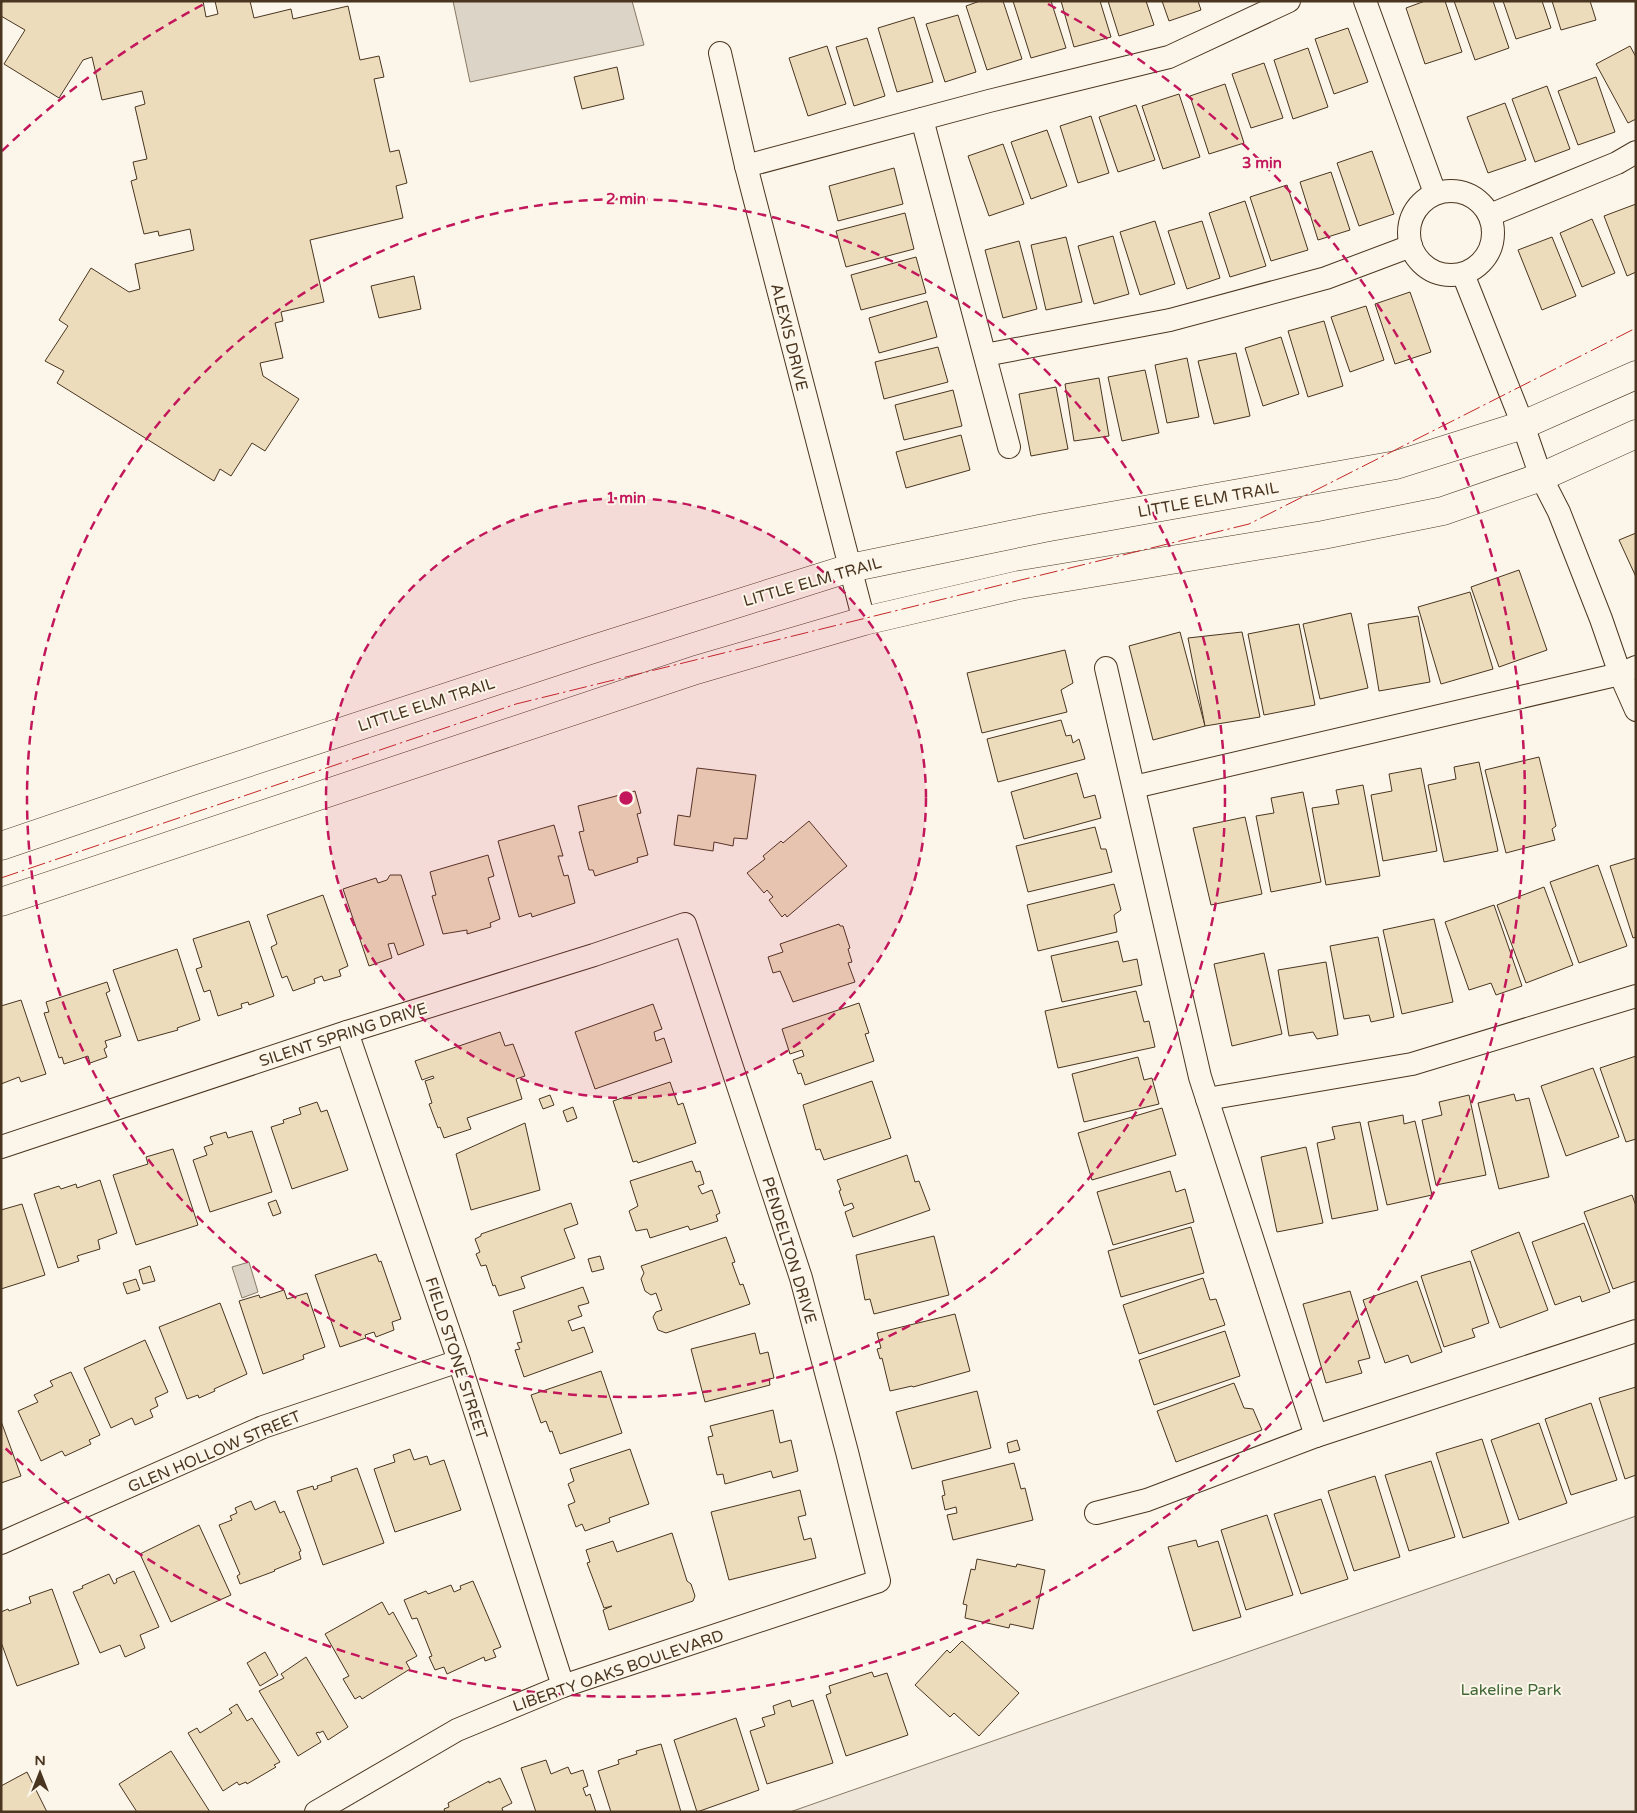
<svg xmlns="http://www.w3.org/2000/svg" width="1637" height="1813" font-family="'Varela Round',sans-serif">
<rect width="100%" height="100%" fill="#fbf6e9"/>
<path fill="#ede6d9" stroke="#887966" d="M1636,1516V1812H790Z"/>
<g fill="#dcd4c6" stroke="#887966">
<path d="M453,1H632L644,45L470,82Z"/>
<path d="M249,1262L258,1292L242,1298L232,1267Z"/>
</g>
<g fill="#ecdcbc" stroke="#4a3520">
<path d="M3,1H203L206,17L218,14L215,1H250L254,18L291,9L293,19L348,6L360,60L379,56L384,77L374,79L390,152L399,150L407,183L396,186L403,218L310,240L324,302L281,312L283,321L275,323L283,358L260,363L263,376L299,399L265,451L252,443L231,476L220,469L214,481L57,383L64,371L45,361L68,326L59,320L91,268L129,292L140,289L135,264L194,250L190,229L159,236L158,231L144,234L131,181L137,179L133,162L147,159L135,107L145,104L142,91L102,100L92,57L83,60L59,98L4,64L25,30L1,16V4Z"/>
<path d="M980,1H1003L1022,59L987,70L966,6Z"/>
<path d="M1013,1H1051L1066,48L1031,58Z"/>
<path d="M1061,1H1100L1111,37L1074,47Z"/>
<path d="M1108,1H1146L1154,25L1119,36Z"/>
<path d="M1162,1H1198L1201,10L1169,21Z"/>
<path d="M1425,1H1445L1462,52L1425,64L1406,8Z"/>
<path d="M1454,1H1493L1509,48L1475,60Z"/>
<path d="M1503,1H1542L1551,28L1516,39Z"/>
<path d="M1552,1H1590L1596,20L1561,30Z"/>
<path d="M958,15L976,72L945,82L926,24Z"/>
<path d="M914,17L933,82L897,92L878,28Z"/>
<path d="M1348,28L1368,82L1334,94L1315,39Z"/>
<path d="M867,38L885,96L854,106L836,47Z"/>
<path d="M827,46L846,104L808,116L789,58Z"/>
<path d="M1630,46L1636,57V119L1628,123L1596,64Z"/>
<path d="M1308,48L1328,107L1293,119L1274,60Z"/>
<path d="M1264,63L1283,118L1251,128L1232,74Z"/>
<path d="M617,67L624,99L582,109L574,77Z"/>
<path d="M1596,77L1615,132L1578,145L1558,91Z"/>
<path d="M1225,84L1244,143L1209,154L1190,96Z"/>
<path d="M1547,86L1570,149L1535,162L1512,99Z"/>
<path d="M1179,94L1200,157L1163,169L1142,106Z"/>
<path d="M1505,103L1526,160L1488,173L1467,117Z"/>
<path d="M1136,105L1155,160L1118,172L1099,117Z"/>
<path d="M1091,116L1109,173L1078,183L1060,126Z"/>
<path d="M1047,130L1067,186L1031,199L1011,142Z"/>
<path d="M1003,144L1024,204L989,216L968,156Z"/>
<path d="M1372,151L1394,214L1359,226L1337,163Z"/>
<path d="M894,168L903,204L838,221L829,186Z"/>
<path d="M1331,172L1350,230L1318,240L1300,182Z"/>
<path d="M1287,185L1308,250L1271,261L1250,197Z"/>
<path d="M1245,201L1266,266L1230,277L1209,213Z"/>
<path d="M1636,204V272L1627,276L1604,216Z"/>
<path d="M905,213L914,249L846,267L836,231Z"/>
<path d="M1592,219L1615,273L1582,287L1560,233Z"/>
<path d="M1155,221L1175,284L1140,295L1120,232Z"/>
<path d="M1202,221L1220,278L1187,289L1168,231Z"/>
<path d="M1113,236L1129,294L1094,304L1078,246Z"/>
<path d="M1066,237L1082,302L1046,310L1031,245Z"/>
<path d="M1552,237L1576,296L1542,310L1518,250Z"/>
<path d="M1019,241L1037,309L1003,318L985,250Z"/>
<path d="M916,257L926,293L861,310L851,275Z"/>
<path d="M414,276L421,309L379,318L371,286Z"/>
<path d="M1410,292L1431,352L1395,364L1375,304Z"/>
<path d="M927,301L937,337L879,353L869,318Z"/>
<path d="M1366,306L1384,360L1350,372L1331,317Z"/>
<path d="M1324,321L1343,386L1308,397L1288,331Z"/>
<path d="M1281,337L1299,394L1263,406L1245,348Z"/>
<path d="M938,347L948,382L884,399L875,362Z"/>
<path d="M1236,353L1250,416L1214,424L1198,361Z"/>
<path d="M1187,358L1199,417L1167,423L1155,365Z"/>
<path d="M1145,370L1159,433L1122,441L1108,377Z"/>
<path d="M1099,378L1109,436L1074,441L1065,384Z"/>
<path d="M1056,387L1068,449L1031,456L1019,394Z"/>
<path d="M953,390L962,426L904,440L895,405Z"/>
<path d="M961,435L970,470L906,488L896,452Z"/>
<path d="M1636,533V577L1619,540Z"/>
<path d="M1519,570L1547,650L1499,667L1471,587Z"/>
<path d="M1470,592L1493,669L1441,684L1418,607Z"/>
<path d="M1351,613L1368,688L1320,699L1303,624Z"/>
<path d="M1418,616L1430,682L1379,691L1368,624Z"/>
<path d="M1299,624L1315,705L1264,715L1248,634Z"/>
<path d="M1180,632L1205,726L1153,740L1129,646Z"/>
<path d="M1242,632L1260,717L1205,726L1188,638Z"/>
<path d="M1065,650L1073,683L1061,690L1067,712L982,733L967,673Z"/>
<path d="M1061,720L1066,736L1071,735L1073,743L1079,739L1085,759L998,782L987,739Z"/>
<path d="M1539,757L1556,826L1552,829L1555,840L1506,853L1485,770Z"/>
<path d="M1479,762L1498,851L1444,862L1428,785L1456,779L1454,767Z"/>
<path d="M697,768L756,775L747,839L734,838L733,846L714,842L713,851L674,845L678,815L690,817Z"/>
<path d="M1421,768L1437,851L1383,861L1371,795L1392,791L1389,774Z"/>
<path d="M1077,773L1084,798L1095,795L1101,818L1024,839L1011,792Z"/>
<path d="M1363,785L1380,876L1326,885L1312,808L1339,804L1336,790Z"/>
<path d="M635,791L641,813L637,814L648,855L637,858L638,862L595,876L593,870H589L579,832L584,831L578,806Z"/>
<path d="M1303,792L1321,882L1271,892L1256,816L1274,813L1271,798Z"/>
<path d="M1245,817L1262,894L1211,905L1193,828Z"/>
<path d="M809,821L847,866L787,917L785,914L782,917L769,900L773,897L767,890L764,893L747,873L765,859L763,856L781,841L783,843Z"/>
<path d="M554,825L563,856H558L564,876L568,875L575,903L532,917L531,913L519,917L498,841Z"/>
<path d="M1095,827L1101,849H1106L1112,872L1028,892L1016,846Z"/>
<path d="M488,855L494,876L488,878L500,919L490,923L491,927L467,934V930L443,934L432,896L436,895L430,872Z"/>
<path d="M1636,858V937L1633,938L1610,866Z"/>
<path d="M1598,865L1627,946L1579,963L1550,882Z"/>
<path d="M390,875H401L424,945L398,955L394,943L388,944L392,958L369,966L343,889L376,878L378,883L387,880Z"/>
<path d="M1114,884L1121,910L1114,915L1117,932L1038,951L1027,905Z"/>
<path d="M1544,887L1573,965L1526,983L1497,905Z"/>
<path d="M323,895L348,966L339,970L341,976L324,981L322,976L314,979L315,983L293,991L287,976L282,978L271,947L277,944L267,915Z"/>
<path d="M1494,905L1522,986L1496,995L1491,983L1469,990L1445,922Z"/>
<path d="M1434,919L1453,1002L1402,1014L1383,930Z"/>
<path d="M249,921L274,996L249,1005L248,1002L241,1004L242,1008L218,1016L210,990L204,992L196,969L202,967L193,939Z"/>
<path d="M839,924L840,926H843L850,948L848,949L852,962L848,963L855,982L793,1002L780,971L773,973L768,957L783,952L780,944Z"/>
<path d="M1378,937L1394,1017L1371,1022L1369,1015L1344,1019L1330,946Z"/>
<path d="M1118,941L1123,962L1137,959L1142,985L1062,1002L1051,956Z"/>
<path d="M177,949L200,1020L177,1028L178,1030L138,1041L113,970Z"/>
<path d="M1264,953L1282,1034L1232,1046L1214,964Z"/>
<path d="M1326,962L1338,1035L1317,1039L1313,1032L1289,1036L1278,970Z"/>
<path d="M107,982L110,991L106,993L121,1036L105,1041L107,1047L104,1049L107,1057L90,1063L88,1056L64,1064L62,1057L59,1058L44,1013L49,1012L46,1002Z"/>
<path d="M1136,991L1144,1022L1149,1021L1155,1047L1058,1068L1045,1011Z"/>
<path d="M21,1000L46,1074L21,1082L19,1077L1,1084V1006Z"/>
<path d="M859,1003L869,1033L865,1034L874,1061L805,1085L801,1073L798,1074L793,1060L804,1056L802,1050L790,1054L782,1029Z"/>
<path d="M653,1004L662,1029L654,1032L656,1041L664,1038L672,1062L595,1089L575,1032Z"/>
<path d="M500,1032L505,1046L513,1044L525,1076L516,1079L522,1099L467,1118L471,1129L444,1138L440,1127L438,1128L429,1104L432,1103L425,1081L434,1078L433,1076L422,1080L415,1061Z"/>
<path d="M1636,1056V1139L1626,1142L1600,1068Z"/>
<path d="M1138,1057L1144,1080L1152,1078L1159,1104L1084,1122L1072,1074Z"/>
<path d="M1593,1068L1619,1137L1566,1156L1541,1086Z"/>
<path d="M872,1081L891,1138L824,1160L820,1149L816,1150L803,1105Z"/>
<path d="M670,1082L678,1105L683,1103L696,1143L638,1163L637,1161L633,1162L613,1101Z"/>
<path d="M1514,1094L1516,1101L1529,1098L1549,1177L1499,1189L1478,1103Z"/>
<path d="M550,1095L554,1105L543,1109L539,1099Z"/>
<path d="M1469,1095L1486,1175L1436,1185L1422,1120L1442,1115L1439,1102Z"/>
<path d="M317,1102L321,1112L327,1110L348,1170L292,1189L271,1127L284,1123L283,1120L301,1114L299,1108Z"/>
<path d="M573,1107L577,1118L567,1122L563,1111Z"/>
<path d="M1162,1108L1176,1155L1092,1180L1078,1133Z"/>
<path d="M1403,1115L1404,1124L1415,1121L1432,1195L1387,1205L1368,1122Z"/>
<path d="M1360,1122L1378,1210L1332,1219L1317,1143L1335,1139L1332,1127Z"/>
<path d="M525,1123L540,1190L471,1210L456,1154Z"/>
<path d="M252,1131L272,1192L210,1212L193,1160L207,1155L204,1147L213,1144L210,1137L226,1132L228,1138Z"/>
<path d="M1306,1147L1323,1223L1277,1232L1261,1157Z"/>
<path d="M173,1149L198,1225L136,1245L113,1175L148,1164L146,1157Z"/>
<path d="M907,1155L915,1182L919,1181L930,1210L853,1237L845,1212L854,1208L852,1203L844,1206L839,1191L841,1190L837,1180Z"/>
<path d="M692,1161L696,1172L700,1171L704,1184L698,1186L702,1194L712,1190L720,1213L716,1215L718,1221L690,1230L688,1226L650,1238L647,1229L636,1231L629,1211L638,1206L630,1181Z"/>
<path d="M1170,1171L1176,1192L1185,1189L1194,1222L1113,1245L1097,1192Z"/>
<path d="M100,1180L117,1233L98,1240L100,1249L77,1256L79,1261L58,1268L34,1194L59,1186L61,1189L76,1184L77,1188Z"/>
<path d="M1632,1195L1636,1206V1281L1613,1289L1584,1212Z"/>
<path d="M276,1200L281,1213L273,1216L268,1203Z"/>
<path d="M571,1203L578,1224L564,1229L575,1258L521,1277L525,1288L499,1296L495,1285L493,1286L486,1265L481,1266L476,1254L480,1252L475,1239L481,1236V1234Z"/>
<path d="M22,1204L45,1275L1,1289V1210Z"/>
<path d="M1584,1223L1610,1292L1582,1302L1580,1296L1555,1305L1532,1242Z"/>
<path d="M1191,1227L1204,1273L1121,1297L1108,1251Z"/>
<path d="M1519,1232L1548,1310L1500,1328L1471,1251Z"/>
<path d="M934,1236L949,1295L874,1314L870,1299L865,1300L856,1255Z"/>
<path d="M726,1237L735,1262L732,1263L740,1285L743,1284L750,1304L666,1333L658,1330L653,1317L656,1312L662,1310L656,1293L651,1295L645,1291L641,1279L644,1273L641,1266Z"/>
<path d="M376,1254L379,1262L381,1261L401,1319L392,1322L394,1330L376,1337L374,1332L365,1335L366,1338L340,1347L315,1275Z"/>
<path d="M600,1256L604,1269L592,1272L588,1259Z"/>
<path d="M1470,1261L1489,1323L1472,1329L1475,1337L1444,1347L1421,1276Z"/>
<path d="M150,1266L155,1281L143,1284L139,1270Z"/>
<path d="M1203,1278L1210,1300L1216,1299L1225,1325L1139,1354L1123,1305Z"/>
<path d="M136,1279L140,1290L127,1294L123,1283Z"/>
<path d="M1417,1281L1442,1352L1411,1363L1408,1355L1385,1363L1363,1300Z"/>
<path d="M583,1287L589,1303L578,1306L582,1316L568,1321L572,1331L584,1327L593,1352L524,1377L515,1350L520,1349L517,1343L522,1342L513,1311Z"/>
<path d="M284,1290L287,1299L307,1293L325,1347L303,1355L304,1359L263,1374L239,1301L259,1295L260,1298Z"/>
<path d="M1350,1291L1370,1358L1358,1361L1362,1373L1326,1383L1303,1304Z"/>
<path d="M220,1303L247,1374L214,1389L215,1391L199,1398L198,1395L187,1399L159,1327Z"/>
<path d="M955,1314L970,1371L913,1387L912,1386L890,1391L882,1358L880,1359L877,1349L881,1348L877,1333Z"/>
<path d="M1225,1331L1240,1376L1154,1405L1139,1360Z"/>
<path d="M755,1333L760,1354L768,1352L774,1378L769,1379L770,1385L705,1402L691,1349Z"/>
<path d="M145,1340L168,1392L155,1398L158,1406L150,1410L153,1417L135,1425L132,1418L111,1428L84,1368Z"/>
<path d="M601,1371L622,1433L560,1454L552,1431L550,1432L546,1421L541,1423L531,1395Z"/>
<path d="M71,1372L100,1435L89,1440L91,1444L65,1456L62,1451L41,1461L18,1411L38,1402L34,1395L53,1386L50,1381Z"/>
<path d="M1234,1383L1244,1408L1253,1409L1262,1430L1176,1462L1157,1411Z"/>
<path d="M1636,1387V1475L1625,1479L1599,1398Z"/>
<path d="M977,1391L991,1448L912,1469L896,1412Z"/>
<path d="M1591,1403L1617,1480L1571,1495L1545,1419Z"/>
<path d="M773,1410L780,1443L791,1440L798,1471L773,1478L771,1471L725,1484L723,1474L717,1475L708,1437L713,1436L710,1426Z"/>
<path d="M1,1421L21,1476L1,1483Z"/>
<path d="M1539,1423L1567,1503L1519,1520L1491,1440Z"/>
<path d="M1482,1439L1509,1523L1463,1538L1436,1453Z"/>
<path d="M1017,1440L1020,1450L1009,1453L1007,1443Z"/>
<path d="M410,1449L414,1460L427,1456L430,1465L444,1460L461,1510L395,1532L374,1469L395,1462L393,1455Z"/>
<path d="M630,1449L649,1504L609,1518L610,1522L585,1531L582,1524L576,1527L568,1505L575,1502L568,1484L574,1481L570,1469Z"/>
<path d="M1431,1461L1455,1537L1409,1551L1385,1475Z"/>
<path d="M1014,1463L1021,1489L1025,1488L1033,1520L953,1540L947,1515L957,1513L956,1507L945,1510L942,1496L945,1495L942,1481Z"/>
<path d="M357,1468L384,1543L323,1565L297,1491L313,1486L314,1490L318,1488L317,1486L332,1481L331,1477Z"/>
<path d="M1375,1476L1400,1557L1354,1571L1328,1491Z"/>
<path d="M800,1490L806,1515L798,1517L804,1540L811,1538L816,1558L729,1580L711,1512Z"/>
<path d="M1321,1499L1348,1579L1301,1594L1274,1514Z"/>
<path d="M251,1501L255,1510L275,1501L280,1513L284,1511L301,1551L299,1552L301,1559L274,1570L275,1571L240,1584L237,1576L240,1574L219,1525L232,1520L230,1516L237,1513L235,1508Z"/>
<path d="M1267,1515L1293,1595L1246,1610L1221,1530Z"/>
<path d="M199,1525L231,1595L171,1622L140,1554Z"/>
<path d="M672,1533L687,1581L691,1584L695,1596L693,1601L609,1630L603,1610L612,1606L604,1608L587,1563L590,1562L586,1550L613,1541L617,1552Z"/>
<path d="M1196,1540L1198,1547L1218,1541L1241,1617L1193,1631L1168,1547Z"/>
<path d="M977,1559L1016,1567L1017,1564L1045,1570L1033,1629L1010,1624L1009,1628L965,1618L967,1605L963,1604L971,1569L975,1570Z"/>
<path d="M134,1571L159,1627L140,1635L145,1648L125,1657L120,1645L100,1653L73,1592L83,1588L82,1586L109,1574L114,1584L117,1582L116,1579Z"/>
<path d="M473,1581L501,1647L493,1650L496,1657L485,1661L484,1657L447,1674L444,1667L435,1670L429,1657L432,1656L417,1618L412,1619L404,1600L426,1591L428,1594L451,1585L454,1592L461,1589L460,1586Z"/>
<path d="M52,1589L79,1664L17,1686L1,1642V1612L8,1609L9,1611L31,1603L29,1597Z"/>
<path d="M382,1602L389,1615L393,1612L417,1656L406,1662L410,1669L362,1699L360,1696L355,1699L343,1679L349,1676L325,1634Z"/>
<path d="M962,1641L1019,1693L979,1736L954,1713L950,1717L915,1685L947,1650L950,1653Z"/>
<path d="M265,1652L278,1675L260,1686L247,1663Z"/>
<path d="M306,1657L348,1727L328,1740L323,1731L319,1733V1732L316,1733L321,1742L298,1756L259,1691L284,1678L281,1674Z"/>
<path d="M872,1672L874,1677L887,1673L908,1735L846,1756L826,1695L831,1693L829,1686Z"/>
<path d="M790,1700L792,1707L813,1700L833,1763L767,1784L750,1731L765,1726L762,1718L775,1714L773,1706Z"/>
<path d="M237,1704L247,1721L252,1718L280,1762L274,1765L276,1767L247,1784L246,1782L239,1785L237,1782L223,1791L188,1733L197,1728L200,1733L232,1713L229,1709Z"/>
<path d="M736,1718L759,1790L697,1812L674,1740Z"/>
<path d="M661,1744L681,1812H611L598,1771L619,1764L618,1760L637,1754L636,1751Z"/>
<path d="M171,1751L210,1812H137L119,1784Z"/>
<path d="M546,1760L551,1774L568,1767L571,1774L583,1770L588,1786L583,1788L586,1796L590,1794L596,1812H536L521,1768Z"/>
<path d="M27,1772L47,1812H1V1786Z"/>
<path d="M500,1778L512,1803L502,1808L503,1812H445L444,1809L449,1807L448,1803L489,1781V1783Z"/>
</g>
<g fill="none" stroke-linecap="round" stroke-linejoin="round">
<g stroke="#4a3520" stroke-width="24">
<g id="street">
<path d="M1365,1L1435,193"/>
<path d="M720,53L746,166L864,621"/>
<path d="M922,119L1009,447"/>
<path d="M746,166L989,101L1169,57L1289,1"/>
<circle cx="1451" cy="233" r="42"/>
<path d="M1490,215L1617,163L1636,152"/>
<path d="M1463,274L1523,425L1541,477L1559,512L1601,619L1620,674L1636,710"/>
<path d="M985,355L1170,320L1326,278L1411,246"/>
<path d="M1106,668L1200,1077L1316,1436"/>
<path d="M1134,787L1620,674L1636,667"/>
<path d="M347,1032L459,1361L563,1686"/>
<path d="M1207,1099L1412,1064L1636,996"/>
<path d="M1,1147L347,1032L594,955L685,924L801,1278L847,1452L879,1581L563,1686L457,1730L316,1812"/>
<path d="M1096,1513L1147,1500L1316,1436L1636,1331"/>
<path d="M1,1543L263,1427L459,1361"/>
</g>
</g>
<g stroke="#4a3520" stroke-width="29">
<g id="secondary">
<path d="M1,846L192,781L587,651L850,568L1044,528L1396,465L1523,425L1636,375"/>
<path d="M1,902L696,670L864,621L1019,585L1323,535L1443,511L1541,477L1636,434"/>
</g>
</g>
<use href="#street" stroke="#fbf6e9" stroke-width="22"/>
<use href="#secondary" stroke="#fbf6e9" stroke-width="28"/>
<path stroke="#c62828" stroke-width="1" stroke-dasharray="18 4 2.5 4" stroke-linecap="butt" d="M1,878L516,704L1249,524L1636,328"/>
</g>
<circle cx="626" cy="798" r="300" fill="#c2185b" fill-opacity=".12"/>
<g fill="none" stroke="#c2185b" stroke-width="2.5" stroke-dasharray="9 6">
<circle cx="626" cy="798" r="300"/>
<circle cx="626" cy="798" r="599"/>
<path d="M2 151A899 899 0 0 1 204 4M1048 4A899 899 0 1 1 2 1445"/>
</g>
<g text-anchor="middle" stroke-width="4" stroke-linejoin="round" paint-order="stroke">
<g font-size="16" fill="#4a3520" stroke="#fbf6e9">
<text transform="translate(790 337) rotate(76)" y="6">ALEXIS DRIVE</text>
<text transform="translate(1208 499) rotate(-10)" y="6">LITTLE ELM TRAIL</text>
<text transform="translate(812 581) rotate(-16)" y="6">LITTLE ELM TRAIL</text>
<text transform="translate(426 704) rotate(-18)" y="6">LITTLE ELM TRAIL</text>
<text transform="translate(343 1034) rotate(-18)" y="6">SILENT SPRING DRIVE</text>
<text transform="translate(790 1250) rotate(73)" y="6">PENDELTON DRIVE</text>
<text transform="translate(457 1358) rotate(72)" y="6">FIELD STONE STREET</text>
<text transform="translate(214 1451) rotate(-23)" y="6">GLEN HOLLOW STREET</text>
<text transform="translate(618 1670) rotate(-19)" y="6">LIBERTY OAKS BOULEVARD</text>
</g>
<g font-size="16" fill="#436837" stroke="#fbf6e9">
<text x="1511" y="1695">Lakeline Park</text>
</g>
</g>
<circle cx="626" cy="798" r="8" fill="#c2185b" stroke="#fbf6e9" stroke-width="2.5"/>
<g font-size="15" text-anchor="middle" font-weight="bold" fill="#c2185b" stroke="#fbf6e9" stroke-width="4" stroke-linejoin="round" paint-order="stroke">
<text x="1262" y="168">3 min</text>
<text x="626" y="204">2 min</text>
<text x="626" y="503">1 min</text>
</g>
<rect width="1637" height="1813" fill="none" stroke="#4a3520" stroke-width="5"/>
<g transform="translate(40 1773)" stroke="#fbf6e9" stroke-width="4" paint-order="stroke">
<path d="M0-4L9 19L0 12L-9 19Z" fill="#4a3520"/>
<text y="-8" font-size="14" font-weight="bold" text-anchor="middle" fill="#4a3520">N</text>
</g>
</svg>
